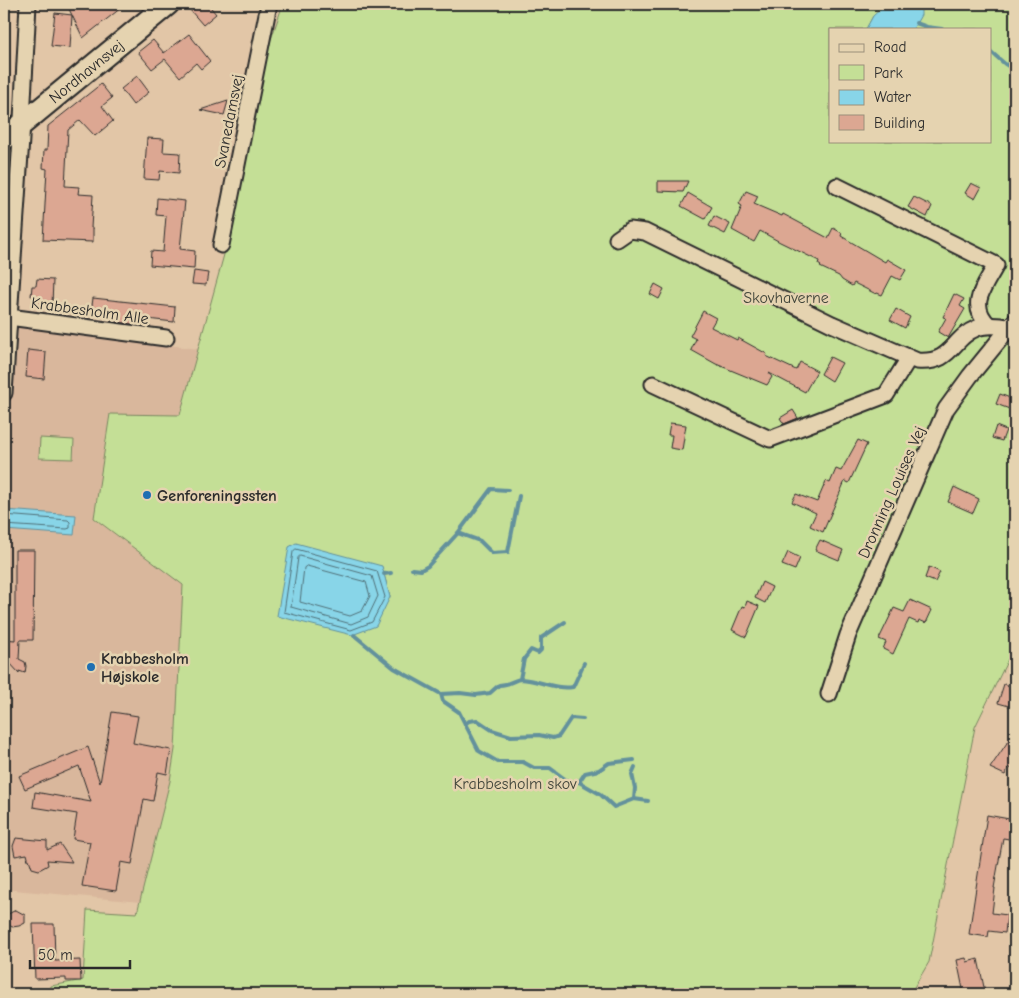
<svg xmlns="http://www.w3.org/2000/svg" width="1019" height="998" font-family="'Comic Neue',sans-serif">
<rect width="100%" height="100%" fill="#e2c6a7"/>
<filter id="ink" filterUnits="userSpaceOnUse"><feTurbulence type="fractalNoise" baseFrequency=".02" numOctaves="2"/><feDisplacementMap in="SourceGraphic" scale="10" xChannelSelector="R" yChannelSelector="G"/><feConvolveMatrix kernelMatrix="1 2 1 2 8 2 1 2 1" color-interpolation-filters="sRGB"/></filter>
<g filter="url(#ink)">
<path fill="#d9b79c" d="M16,324L198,349L180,415L110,414L94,518L183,584L175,749L170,781L140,902L4,889V335Z"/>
<g fill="#c4df96" stroke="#788560" fill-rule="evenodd">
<path d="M283,4H1015V645L975,727L929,962L910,994H89L81,992L50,994L51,986L83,980L87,910L137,913L170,781L175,749L183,585L94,518L110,414L180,415L225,251L264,60ZM920,15L913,29H990V141H830V29H866L873,16ZM289,547L382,567L390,597Z"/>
<path d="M40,438L74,440L73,459L39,458Z"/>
</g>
<g fill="#88d5e8" stroke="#63919c">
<path d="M886,4L918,6L921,8V15L913,29H866L873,16Z"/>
<path d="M5,510L76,515L74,535L4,530Z"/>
<path d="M296,543L382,566L390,597L376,626L352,635L277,616L289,547Z"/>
</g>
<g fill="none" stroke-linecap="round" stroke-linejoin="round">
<g stroke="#506f77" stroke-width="1">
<path d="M4,515L68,520L70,522V528L67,529L4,525"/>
<path d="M296,549L377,571L385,597L372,622L351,630L284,612L293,552Z"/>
<path d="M300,556L372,576L378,596L368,617L351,624L291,607L298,558Z"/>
<path d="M307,566L366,582L370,596L362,611L350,616L300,602L304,568Z"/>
</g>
<g stroke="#63919c" stroke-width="4">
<path d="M916,23L927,27L942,29"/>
<path d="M990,51L1005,64L1015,70"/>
<path d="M458,533L480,541L492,553L508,552L519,496"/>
<path d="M412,569L421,570L428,566L458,533L491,489L508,490"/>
<path d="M384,574L391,573"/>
<path d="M354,635L394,668L441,694L443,701L459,712L479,751L498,762H523L534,768H550L569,782H579L600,794L614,807L634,799L648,801"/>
<path d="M520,679L524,659L531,650L538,653L541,650V638L565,622"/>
<path d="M441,694L460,693L476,695L490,693L499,685C511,685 514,679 521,679C539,680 555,690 573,687L584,663"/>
<path d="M465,724L469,721L477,720L492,730L511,736L539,735L553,738L559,736L571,718L583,719"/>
<path d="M579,782L585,773L599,770L609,763L634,760"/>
<path d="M634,799L635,788L632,774L635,767"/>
</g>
</g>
<g fill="#dca792" stroke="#2b2b2b">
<path d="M85,4H126L83,38L69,9Z"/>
<path d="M198,4H208L216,14L203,25L190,10Z"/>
<path d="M55,13L72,15L70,48L51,46Z"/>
<path d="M189,34L210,61L201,69L196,63L180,77L165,59L152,69L138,52L153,40L164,53Z"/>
<path d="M137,76L149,92L133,105L121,89Z"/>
<path d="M101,84L112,98L102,106L113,121L95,136L80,120L68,130L65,186L79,187L78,194L93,195L91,228H93V242L43,240L47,169L43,168L44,150H47L48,126Z"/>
<path d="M228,101L224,115L200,110Z"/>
<path d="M147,138L164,139L163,152L180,153L179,173L160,171L159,180L144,179Z"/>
<path d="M658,181H688L683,192L658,191Z"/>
<path d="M971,183L981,188L975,199L965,193Z"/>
<path d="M746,191L758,196L754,204L782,216L783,214L828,238L833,228L842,233L841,236L885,262L887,259L906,270L900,280L892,276L882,295L877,293L876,294L854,283L852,286L842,280L839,276L820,267L821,266L818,264L819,261L780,242L760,231L754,242L732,230L742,206L739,204Z"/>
<path d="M688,193L712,207L705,219L681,206Z"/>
<path d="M914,197L932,206L927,217L908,207Z"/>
<path d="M157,198L185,201L180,249L195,251L194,269L150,265L151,251L163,252L166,216L156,215Z"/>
<path d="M714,216L730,224L725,234L709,226Z"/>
<path d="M194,271L208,273L206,285L192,284Z"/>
<path d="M37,279L53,280L52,305L35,304L36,296H31L32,286H36Z"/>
<path d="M655,284L664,289L659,299L650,294Z"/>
<path d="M954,294L964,299L960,306L965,309L948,338L938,332L946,318L943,317Z"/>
<path d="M93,298L175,307L174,322L138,318V325L112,321L113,315L91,313Z"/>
<path d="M896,309L910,317L905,328L890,320Z"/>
<path d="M703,311L716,318L711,327L737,340L738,338L767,354L766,356L796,370L800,362L817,371L805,392L769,373L772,377L767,385L716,364L691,350L696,339L690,336Z"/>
<path d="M28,350L46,352L44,379L26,377Z"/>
<path d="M830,357L842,363L832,381L821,374Z"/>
<path d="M1000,394L1015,400V411L996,404Z"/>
<path d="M793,410L798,418L784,424L780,418Z"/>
<path d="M670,423L686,425L682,450L670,448L672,435H668Z"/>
<path d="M996,426L1006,430L1002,441L992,438Z"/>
<path d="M858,440L867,444L849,483L845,481L823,532L810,526L816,513L792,502L796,494L817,502L826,481L830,483L836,469L841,471Z"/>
<path d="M954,487L979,499L973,513L948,502Z"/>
<path d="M820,540L843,550L839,560L815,550Z"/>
<path d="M15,550H34L33,640H20L19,659L25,662L26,666L25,673L19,671V673L9,662H4V639L15,640Z"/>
<path d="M788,552L800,558L795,570L782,565Z"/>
<path d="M929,567L940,572L935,582L925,578Z"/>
<path d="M762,582L772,587L765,603L755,598Z"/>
<path d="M910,600L932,610L926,623L919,620L918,623L909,619L893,654L883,649L886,642L879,639L894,608L904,612Z"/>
<path d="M747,601L759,606L746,637L732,630L742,606L745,607Z"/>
<path d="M1004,684L1015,688L1009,706L998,703Z"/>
<path d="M112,712L138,716L133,743L171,750L167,774L158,772L153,801L144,799L132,864L121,862L116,891L82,886L90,842L73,839L77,814L33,807L35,792L91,802L79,766L25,789L19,776L88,747L100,783Z"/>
<path d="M1015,731V772L1009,767L1005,775L990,768Z"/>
<path d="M987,815L1015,820V840L1003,838L994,888H995L992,913L1007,915L1005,933L989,931L988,937L969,934Z"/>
<path d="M16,838L47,841V850L60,844L72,862L47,860L48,865L39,870L32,868L29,859H27L28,858L27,854L15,856L13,846Z"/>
<path d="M16,910L25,915V923L19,926L12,927L6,923V915Z"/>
<path d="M33,924H54L55,961L80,960L81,981H66V978L35,979Z"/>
<path d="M966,958L967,962L978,959L985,992L964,994L957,960Z"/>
</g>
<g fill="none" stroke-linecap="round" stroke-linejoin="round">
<g stroke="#2b2b2b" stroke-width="19">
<g id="street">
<path d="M837,186L996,265C985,286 967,305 989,325"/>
<path d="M617,239L630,230L645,232L832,324L917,361C953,364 951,338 977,328C987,324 999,326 1009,327"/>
<path d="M221,245L269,4"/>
<path d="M9,317L166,338"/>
<path d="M653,384L770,439L886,395L909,358"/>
<path d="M4,393L21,139L28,4"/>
<path d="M829,694L848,635L946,409L970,376L1014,322"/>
</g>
</g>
<g stroke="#2b2b2b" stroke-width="25">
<path id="secondary" d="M4,139L168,4"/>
</g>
<use href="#street" stroke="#e5d3b0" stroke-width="15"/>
<use href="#secondary" stroke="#e5d3b0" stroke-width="21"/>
</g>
</g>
<g fill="#1f6fb2" stroke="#e5d3b0" stroke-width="2">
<circle cx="147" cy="495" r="5"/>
<circle cx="91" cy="667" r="5"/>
</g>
<g text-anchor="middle" stroke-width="5" stroke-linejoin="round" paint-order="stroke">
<g font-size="16" fill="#2b2b2b" stroke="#e5d3b0">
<text transform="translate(86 71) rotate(-39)" y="6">Nordhavnsvej</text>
<text transform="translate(228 121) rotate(-79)" y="6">Svanedamsvej</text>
<text transform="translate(90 310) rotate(8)" y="6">Krabbesholm Alle</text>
<text transform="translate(891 492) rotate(-66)" y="6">Dronning Louises Vej</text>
</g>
<g font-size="16" fill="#42463b" stroke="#e5d3b0">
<text x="786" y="303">Skovhaverne</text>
<text x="515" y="789">Krabbesholm skov</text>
</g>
<g font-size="16" font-weight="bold" fill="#2b2b2b" stroke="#e5d3b0" text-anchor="start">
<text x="157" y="501">Genforeningssten</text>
<text x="101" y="664">Krabbesholm<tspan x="101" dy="18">Højskole</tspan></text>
</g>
</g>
<rect width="1019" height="998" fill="none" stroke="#e5d3b0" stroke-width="20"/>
<rect x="10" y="10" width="999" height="978" fill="none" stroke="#2b2b2b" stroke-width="2" filter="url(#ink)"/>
<rect x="829" y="28" width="162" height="115" fill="#e5d3b0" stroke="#9b907b"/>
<rect x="839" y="44" width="25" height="8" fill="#e5d3b0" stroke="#9b907b"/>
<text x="874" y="52" font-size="15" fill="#2b2b2b">Road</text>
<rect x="839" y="65" width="25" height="15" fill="#c4df96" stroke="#9b907b"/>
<text x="874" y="78" font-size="15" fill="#2b2b2b">Park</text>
<rect x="839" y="90" width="25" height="15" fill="#88d5e8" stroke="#9b907b"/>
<text x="874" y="102" font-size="15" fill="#2b2b2b">Water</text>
<rect x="839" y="115" width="25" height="15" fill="#dca792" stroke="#9b907b"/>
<text x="874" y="128" font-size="15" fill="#2b2b2b">Building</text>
<path d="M30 960v8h100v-8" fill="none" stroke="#2b2b2b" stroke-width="2.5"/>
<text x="38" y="960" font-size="15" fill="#2b2b2b" stroke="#e5d3b0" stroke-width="4" paint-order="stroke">50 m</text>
</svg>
